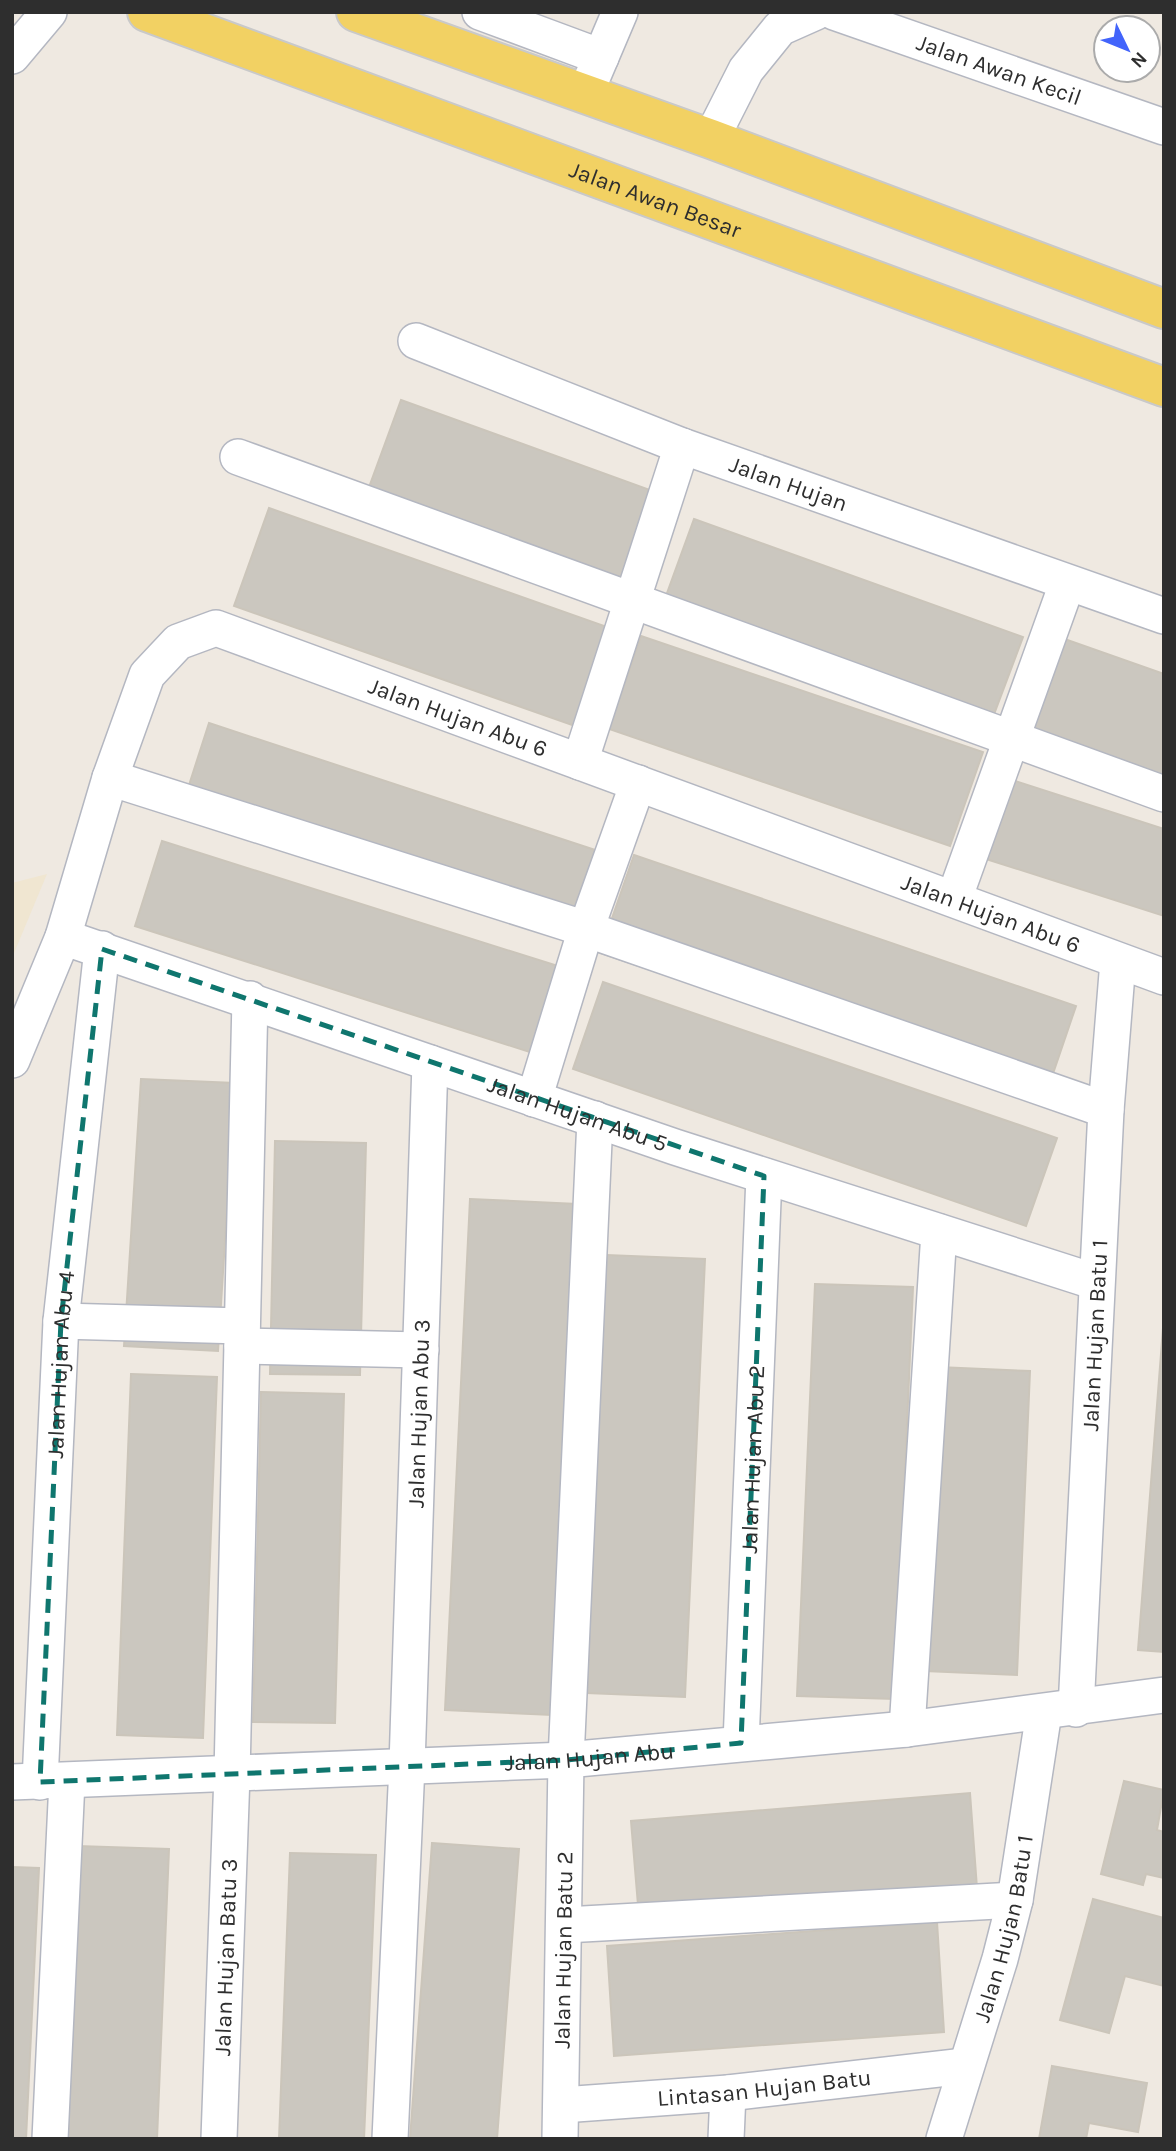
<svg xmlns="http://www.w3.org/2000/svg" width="1176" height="2151" font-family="Karla,sans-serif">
<rect width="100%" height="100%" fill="#efe9e1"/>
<path fill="#f0e6d1" d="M47,874L12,958V883Z"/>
<g fill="#cbc7bf" stroke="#cbc5ba" stroke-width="2">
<path d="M401,400L661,494L623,595L364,501Z"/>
<path d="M269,508L610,628L575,726L234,606Z"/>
<path d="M694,519L1023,637L990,725L662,607Z"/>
<path d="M641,636L983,752L950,846L609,729Z"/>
<path d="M1056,636L1164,674V782L1022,733Z"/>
<path d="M209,723L595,850L565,937L181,810Z"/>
<path d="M1009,779L1164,829V916L983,858Z"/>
<path d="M162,841L564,968L536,1054L135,926Z"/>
<path d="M634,855L1076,1006L1043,1103L600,953Z"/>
<path d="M603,982L1057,1138L1026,1226L573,1069Z"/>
<path d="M141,1079L235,1083L218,1351L124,1346Z"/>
<path d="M275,1141L366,1143L360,1375L270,1374Z"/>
<path d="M470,1199L577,1204L552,1715L445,1710Z"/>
<path d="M606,1255L705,1259L685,1697L587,1693Z"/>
<path d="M815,1284L913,1287L895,1699L797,1696Z"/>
<path d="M1164,1315V1652L1138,1650Z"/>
<path d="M938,1367L1030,1371L1017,1675L925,1671Z"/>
<path d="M131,1374L217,1377L203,1738L117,1735Z"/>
<path d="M261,1392L344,1394L335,1723L253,1722Z"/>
<path d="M1124,1781L1164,1790L1157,1830L1164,1832V1878L1146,1874L1143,1885L1101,1874Z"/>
<path d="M970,1793L977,1888L639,1917L631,1821Z"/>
<path d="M432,1843L519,1849L497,2139H410Z"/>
<path d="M77,1846L169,1849L157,2139H65Z"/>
<path d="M290,1853L376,1855L364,2139H279Z"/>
<path d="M12,1867L39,1868L26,2139H12Z"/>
<path d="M1093,1899L1164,1918V1986L1125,1976L1109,2033L1060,2020Z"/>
<path d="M937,1922L944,2032L614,2056L607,1946Z"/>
<path d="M1052,2066L1147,2083L1138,2132L1089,2123L1086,2139H1039Z"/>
</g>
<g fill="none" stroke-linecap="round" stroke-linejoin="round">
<g stroke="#b4b7c1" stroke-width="38">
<g id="minor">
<path d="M480,12L601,57"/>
<path id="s1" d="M834,12L1164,127"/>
<path d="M12,56L49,12"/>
<path d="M592,78L620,12"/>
<path d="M711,139L746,70L780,28L816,12"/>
<path id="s2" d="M416,341L682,446L1164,616"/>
<path d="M238,457L1164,794"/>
<path d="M580,762L682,446"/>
<path d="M110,778L586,929L1106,1110"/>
<path d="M954,899L1067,584"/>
<path id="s3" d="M63,937L675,1147L1096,1282"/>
<path id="s4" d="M12,1060L63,937L110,778L147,675L178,642L216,628L1164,977"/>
<path d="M534,1099L586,929L638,783"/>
<path d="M61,1321L242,1326"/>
<path d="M242,1346L421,1350"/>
<path id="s5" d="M1076,1709L1106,1110L1118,961"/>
<path d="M907,1729L939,1232"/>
<path id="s6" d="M741,1743L764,1176"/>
<path id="s7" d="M12,1782L566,1760L907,1729L1164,1695"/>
<path id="s8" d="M40,1782L61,1321L102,949"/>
<path d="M565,1925L1015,1900"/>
<path id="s9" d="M562,2105L728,2093L965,2066"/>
<path d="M50,2139L67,1781"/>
<path id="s10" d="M219,2139L232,1774L250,999"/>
<path id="s11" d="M390,2139L407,1765L430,1063"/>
<path id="s12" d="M560,2139L566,1760L595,1119"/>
<path d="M726,2139L728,2093"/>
<path id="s13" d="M944,2139L1000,1959L1015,1900L1044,1712"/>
</g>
</g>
<g stroke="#c9c9c9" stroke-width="42">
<g id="major">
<path id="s14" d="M147,12L1164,387"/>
<path d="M356,12L711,139L1164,309"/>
</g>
</g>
<use href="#minor" stroke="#fff" stroke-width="35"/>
<use href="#major" stroke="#f2d163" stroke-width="38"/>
</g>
<path fill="none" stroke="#0f766e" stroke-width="5" stroke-dasharray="14 9" stroke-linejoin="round" d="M102,949L764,1176L741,1743L566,1760L40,1782L61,1321Z"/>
<g text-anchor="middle" stroke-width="6" stroke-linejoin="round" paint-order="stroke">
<g font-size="23" fill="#2e2e2e" stroke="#fff">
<text dy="8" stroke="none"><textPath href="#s1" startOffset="175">Jalan Awan Kecil</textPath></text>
<text dy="8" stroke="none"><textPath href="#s14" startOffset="542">Jalan Awan Besar</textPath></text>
<text dy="8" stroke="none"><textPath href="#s2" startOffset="399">Jalan Hujan</textPath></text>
<text dy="8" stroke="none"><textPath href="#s4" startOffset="752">Jalan Hujan Abu 6</textPath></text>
<text dy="8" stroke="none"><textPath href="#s4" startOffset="1320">Jalan Hujan Abu 6</textPath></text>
<text dy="8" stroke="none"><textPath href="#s3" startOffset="544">Jalan Hujan Abu 5</textPath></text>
<text dy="8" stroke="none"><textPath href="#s5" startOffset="374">Jalan Hujan Batu 1</textPath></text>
<text dy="8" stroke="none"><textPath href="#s8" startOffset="418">Jalan Hujan Abu 4</textPath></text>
<text dy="8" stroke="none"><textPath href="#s11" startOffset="726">Jalan Hujan Abu 3</textPath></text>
<text dy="8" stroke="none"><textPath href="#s6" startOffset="284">Jalan Hujan Abu 2</textPath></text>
<text dy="8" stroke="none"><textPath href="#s7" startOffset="578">Jalan Hujan Abu</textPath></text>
<text dy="8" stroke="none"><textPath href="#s13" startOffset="219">Jalan Hujan Batu 1</textPath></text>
<text dy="8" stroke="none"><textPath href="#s12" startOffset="189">Jalan Hujan Batu 2</textPath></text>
<text dy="8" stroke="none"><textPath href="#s10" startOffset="182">Jalan Hujan Batu 3</textPath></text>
<text dy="8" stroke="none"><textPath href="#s9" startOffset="203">Lintasan Hujan Batu</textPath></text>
</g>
</g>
<rect width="1176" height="2151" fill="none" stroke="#2e2e2e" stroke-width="28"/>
<g transform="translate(1127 49) rotate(133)"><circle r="33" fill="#ffffff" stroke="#ababab" stroke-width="2"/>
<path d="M0-5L12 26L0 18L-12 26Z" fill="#4264fb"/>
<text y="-10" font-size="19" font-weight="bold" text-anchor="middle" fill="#2e2e2e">N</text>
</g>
</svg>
